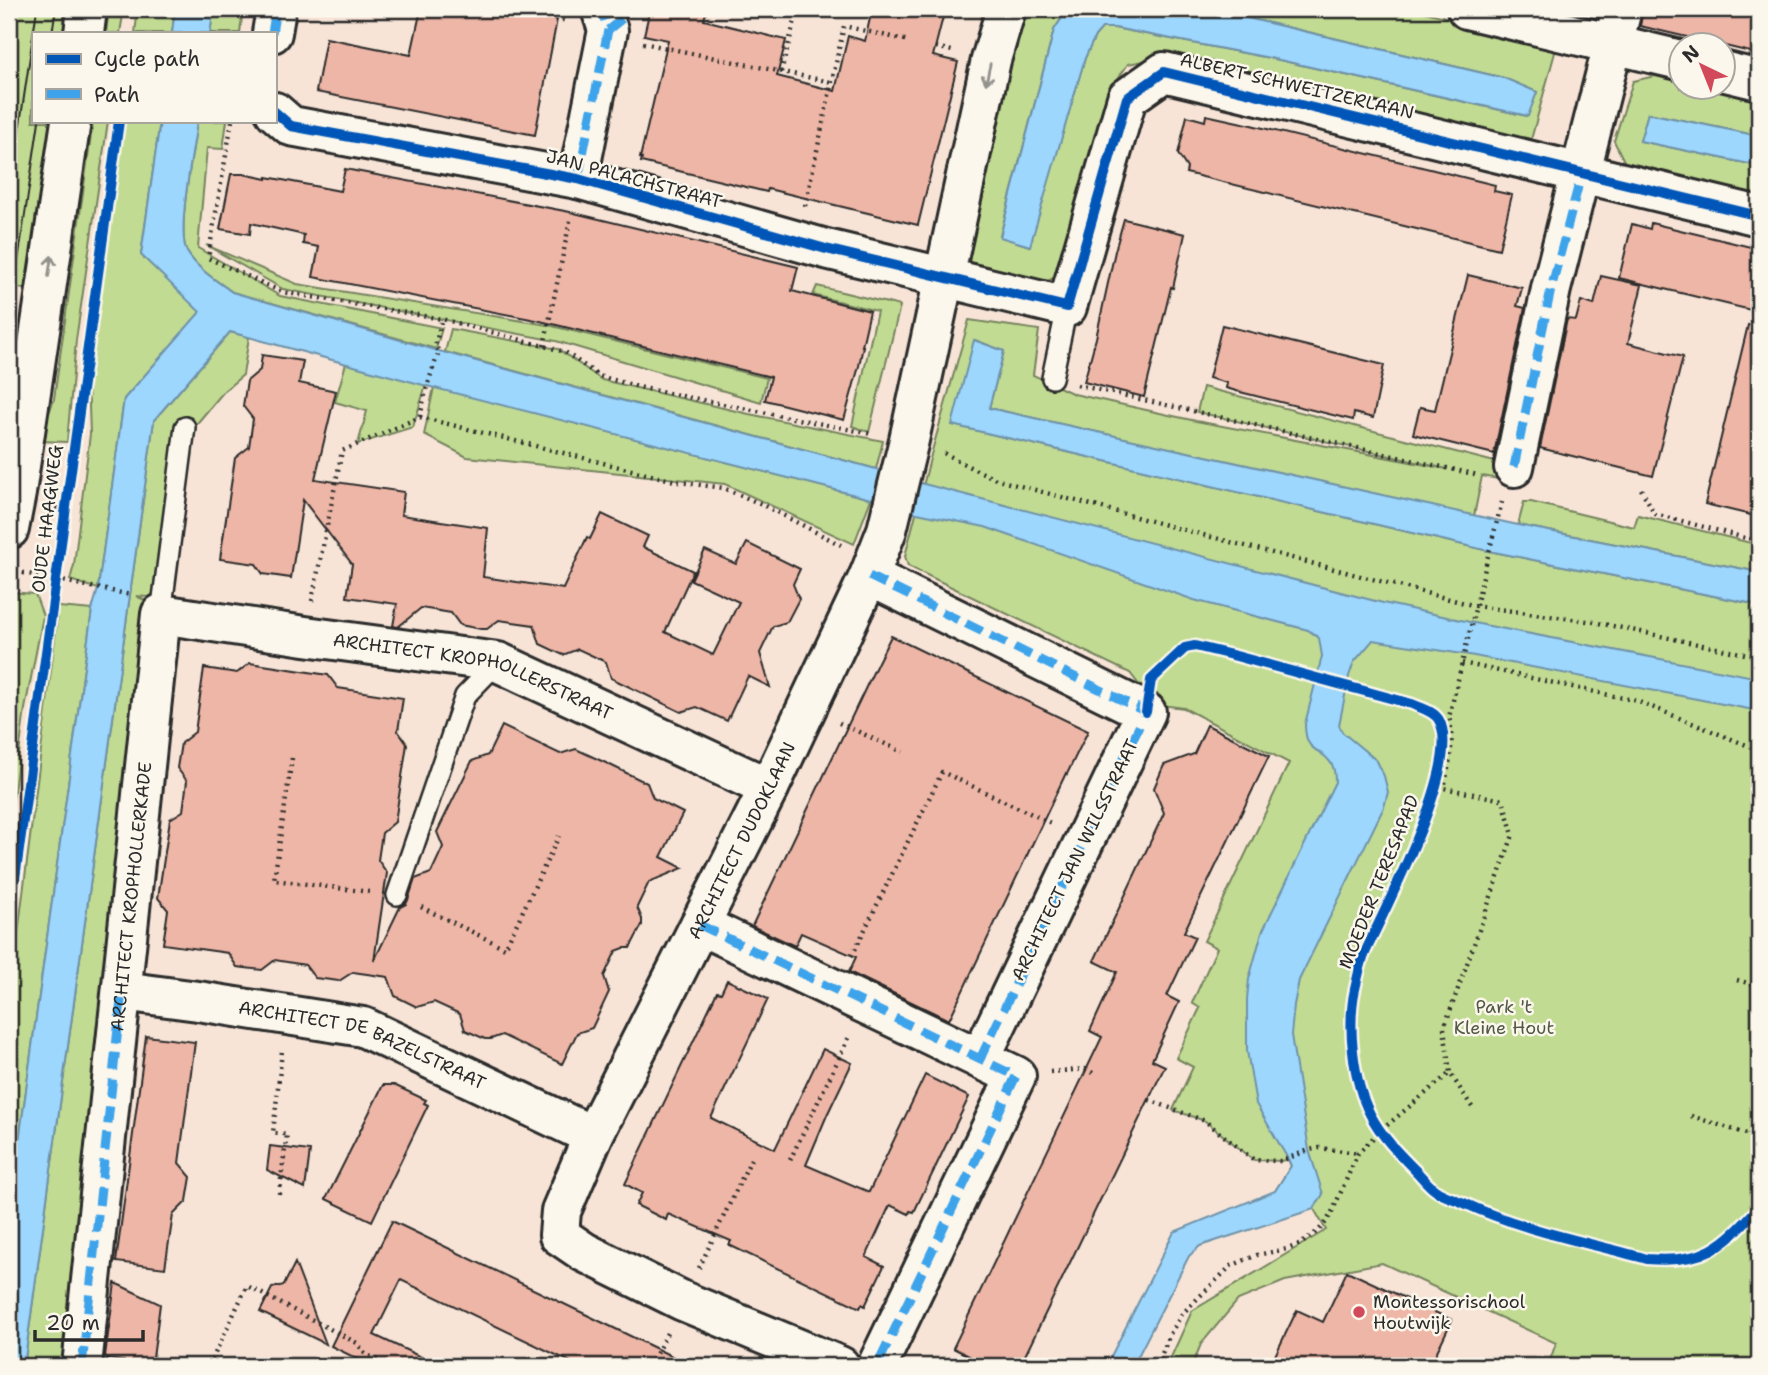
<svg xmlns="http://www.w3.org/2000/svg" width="1768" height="1375" font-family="'Shantell Sans',sans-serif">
<rect width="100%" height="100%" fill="#f7e4d7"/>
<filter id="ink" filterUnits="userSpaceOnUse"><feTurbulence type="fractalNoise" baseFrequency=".0143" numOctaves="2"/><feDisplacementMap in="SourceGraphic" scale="14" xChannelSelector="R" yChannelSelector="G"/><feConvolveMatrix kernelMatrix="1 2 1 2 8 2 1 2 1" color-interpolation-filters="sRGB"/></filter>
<g filter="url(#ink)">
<g fill="#c1db92" stroke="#76835e" stroke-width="2">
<path d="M11,9H73L70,33H33V121H57L32,290L18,288L9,356V26Z"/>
<path d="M109,9H124L120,33H106Z"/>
<path d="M138,9H175L172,33H135Z"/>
<path d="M214,9H243L240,33H210Z"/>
<path d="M1017,9H1068L1054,30L1000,236L1029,246L1085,58L1095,36L1102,28H1114L1275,59L1527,116L1537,92L1504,78L1209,9H1413L1557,45L1529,147L1155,59L1128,64L1113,86L1065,272L1036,287L970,269L959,250Z"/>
<path d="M1655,76L1680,82V88H1708L1759,99V136L1648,113L1640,141L1759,166V202L1629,171L1614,141L1633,81Z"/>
<path d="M93,121H108L76,340L67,442L39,441L54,399Z"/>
<path d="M121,121H160L141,255L201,312L124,399L98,589L70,580L74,565L90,434L87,351Z"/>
<path d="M197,121H227L223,149L207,148L198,248L280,296L442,328L436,349L232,292C217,281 197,269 187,252C176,232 194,147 197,121Z"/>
<path d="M206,245L297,284L548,325L767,378L761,402L556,341L283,289Z"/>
<path d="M817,286L900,306L869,432L852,426L877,311L813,295Z"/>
<path d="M969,320L1039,330L1033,375L1074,394L1196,421L1447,469L1197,412L1203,387L1514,467L1510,481L1482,476L1474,516L989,408L1004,351L975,340L953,425L1489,551L1759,605V1366H1548L1556,1343L1382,1263L1285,1281L1238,1300L1201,1344L1192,1366H1167L1192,1311L1326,1230L1314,1209L1275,1191L1291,1166L1288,1159L1281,1161L1254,1160L1205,1121L1173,1110L1193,1067L1176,1058L1200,1008L1192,1003L1217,948L1204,941L1289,763L1184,708L1154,704L1130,673L908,566L905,556L932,451Z"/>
<path d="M451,329L558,349L602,380L749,414L883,441L876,469L445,352Z"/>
<path d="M230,332L249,337L243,375L225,390L183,440L159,598L136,596L162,608L69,1366H24L154,420Z"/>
<path d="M346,363L426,385L413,427L358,444L367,411L335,402Z"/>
<path d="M434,387L871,499L854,544L725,484L467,457L424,435Z"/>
<path d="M1524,502H1531L1634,527L1638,515L1759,545V572L1518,525Z"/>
<path d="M9,592L35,594L43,616L25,709L9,829Z"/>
<path d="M59,607L92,610L9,1214V1005Z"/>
</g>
<g fill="#9dd7fd" stroke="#6f92a9" stroke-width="2">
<path d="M175,9H214L210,33H172Z"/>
<path d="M1068,9H1209L1504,78L1537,92L1528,116L1275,59L1115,28H1102L1095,36L1085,58L1030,246L1000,237L1054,30Z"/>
<path d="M1648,113L1759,136V166L1640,141Z"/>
<path d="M160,121H197C194,147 176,232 187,252C197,269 217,281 232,292L439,351L876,469L924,484L1383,603L1479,624L1759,678V711L1469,655L1373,640L1354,662L1349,676L1339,725L1342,732L1377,761L1384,776L1388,792L1384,807L1299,980L1294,1005L1291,1035L1309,1150L1323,1194L1314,1209L1200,1246L1189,1256L1133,1366H1106L1174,1232L1275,1191L1291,1166L1288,1159L1256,1104L1247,1051V999L1249,979L1262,932L1335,782C1335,776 1335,770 1332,765C1322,746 1305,756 1305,724L1322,656L1319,638L1308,630L1194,600L985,527L917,513L871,499L427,386L230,332L154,420L24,1366H9V1214L92,610L98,589L124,399L200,312L141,255Z"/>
<path d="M974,340L1004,351L989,408L1518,525L1759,572V605L1489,551L952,425Z"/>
</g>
<g fill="#eeb6a6" stroke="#2b2b2b" stroke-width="2">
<path d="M421,9H484L526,17L527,9H559L535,135L316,92L326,38L411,55Z"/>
<path d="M650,9H707L704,20L786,40L777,76L835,91L848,36L865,41L872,9H945L933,56L958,62L918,225L768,189L767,192L641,162L642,158H640L668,40L644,35Z"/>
<path d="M1643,9H1759V54L1640,26Z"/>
<path d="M1206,115L1247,124L1495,185L1494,191L1512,195L1499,249L1186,173L1187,168L1178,154L1187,116L1205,121Z"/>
<path d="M345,169L570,212L798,267L792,291L870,311L862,346H863L859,366L844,420L765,400L771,377L536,320L313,277L319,247L303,244L304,235L251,223L250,234L220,229L231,174H243L267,179V177L340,191Z"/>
<path d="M1124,219L1185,234L1173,288L1171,287L1144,397L1084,382L1096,338L1115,251Z"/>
<path d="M1651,223L1759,249V312L1619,278L1632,224L1650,229Z"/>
<path d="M1468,275L1522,288L1517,306L1525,308L1494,454L1413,434L1420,407L1435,410Z"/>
<path d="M1601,276L1642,285L1628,343L1683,357L1653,476L1540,448L1567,319L1576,320L1581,301L1594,305Z"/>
<path d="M1222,325L1384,365L1373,418L1354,413L1353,420L1240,392L1226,388L1227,383L1209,378Z"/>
<path d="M1748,325L1759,327V517L1705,504Z"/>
<path d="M262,355L303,361L299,383L336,391L315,479L404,492L401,515L488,528L483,577L563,589L587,537L590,539L602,514L648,536L643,547L693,571L665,632L713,655L739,602L691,580L705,550L736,564L747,543L800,569L793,584L799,599L787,622L773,626L760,653L770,687L748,676L727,721L697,707L681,712L611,678L606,662L578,649L563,655L540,644L534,625L499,620L487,629H481L460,625L451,613L421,608L398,627L393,626L397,604L347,597L352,564L303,500L291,578L263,574L256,564L220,559L235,458L249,447L253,419L243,406L247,381L260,370Z"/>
<path d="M891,636L1088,731L1067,774L1066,773L949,1020L849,972L856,957L801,933L795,946L752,926L878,662Z"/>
<path d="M250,663L328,675L338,688L403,698L398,731L407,744L395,822L382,833L378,860L387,873L374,961L400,907L406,904L408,900L415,879L431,873L443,847L437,832L472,761L488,755L502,726L560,754L576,749L606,763L647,783L653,798L683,813L661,857L683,868L649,882L637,907L642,919V925L630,948H624L616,951L604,976L609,992L592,1028L577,1033L562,1064L502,1035L491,1039H485L465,1030L460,1014L434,1002L417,1007L395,996L388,977L353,972L339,981L315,978L305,965L275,960L262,970L237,967L228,953L163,944L168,910L158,898L170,819L183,811L187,781L177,768L181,743L195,732L204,668L237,673Z"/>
<path d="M1207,725L1269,756L1184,932L1195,937L1167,996L1179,1002L1152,1060L1165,1066L1020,1366H989L953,1348L1102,1037L1090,1031L1117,972L1094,961L1164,813L1154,788L1164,765L1194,754Z"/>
<path d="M727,980L768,999L711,1118L775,1149L823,1049L852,1063L827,1115L806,1165L869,1192L925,1075L969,1097L914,1212L910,1211L909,1214L890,1205L866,1257L884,1266L865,1306L862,1304L860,1308L729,1245L731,1241L668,1214L666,1220L636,1205L642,1193L625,1184L717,992L721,993Z"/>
<path d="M146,1036L195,1042L179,1163L191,1177L187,1201L173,1215L165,1268L116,1262Z"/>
<path d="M383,1085H394L426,1100L424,1103L428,1105L372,1221L326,1199Z"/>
<path d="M270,1146L310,1151L305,1189L267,1170Z"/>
<path d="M392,1221L587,1315L692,1366H579L401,1280L374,1335L440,1366H372L331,1346Z"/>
<path d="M295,1263L326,1344L260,1312L272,1288L284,1285Z"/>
<path d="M1347,1271L1452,1320L1430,1366H1270L1297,1310L1323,1322Z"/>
<path d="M115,1283L160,1304L152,1366H123L124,1361L107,1359L108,1357L105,1356Z"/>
</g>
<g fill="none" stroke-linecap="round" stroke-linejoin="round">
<g stroke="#2b2b2b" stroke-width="24">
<g id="lane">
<path d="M1052,378L1067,307"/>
<path d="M161,614L185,427"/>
<path d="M397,895L465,696L498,662"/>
</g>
</g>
<g stroke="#2b2b2b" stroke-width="44">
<g id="street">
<path d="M1467,9L1680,60"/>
<path d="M272,33L276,9"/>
<path d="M1722,71L1759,80"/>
<path d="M275,112L291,126L578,179L826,249L1067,307L1127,98L1164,72L1759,216"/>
<path d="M578,179L608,30L601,9"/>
<path d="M1514,467L1551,289L1622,9"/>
<path d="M869,576L1146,712L980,1059"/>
<path d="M700,925L1016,1076L877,1366"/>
<path id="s1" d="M122,991L198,1001L363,1027L593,1136"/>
<path id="s2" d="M82,1366L161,614L305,636L498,662L769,788"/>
<path id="s3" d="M840,1366L683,1301L584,1252L559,1235L561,1211L593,1136L769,788L869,576L887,530L909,440L991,60L1006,9"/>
</g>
</g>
<g stroke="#2b2b2b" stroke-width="44">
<g id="secondary">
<path d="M84,33L87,9"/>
<path d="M9,529L16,493L71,121"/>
</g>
</g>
<g stroke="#2b2b2b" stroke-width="4.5" stroke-dasharray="2 5" stroke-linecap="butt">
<path d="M514,9L567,21"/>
<path d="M643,43L831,82"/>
<path d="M936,47L956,52"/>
<path d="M781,72L798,9"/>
<path d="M232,121L208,258L282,292L442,319L544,346L565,352L599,376L643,388L872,434"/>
<path d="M805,206L844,26L909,41"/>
<path d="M544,346L571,216"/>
<path d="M1077,385L1478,475"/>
<path d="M420,417L427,386L439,351L435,346L442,319"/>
<path d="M944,453L970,467L998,480L1188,531L1476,606L1594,622L1759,657"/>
<path d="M1641,489L1655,514L1757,541L1759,539"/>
<path d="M49,505L65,511"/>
<path d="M9,570L131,595"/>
<path d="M312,601L342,451L420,417L679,482L723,488L761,504L841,545"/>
<path d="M1462,663L1637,701L1759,750"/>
<path d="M839,723L903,752"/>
<path d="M292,758L274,880L370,892"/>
<path d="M421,907L505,948L559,836"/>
<path d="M852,956L942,772L1053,824"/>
<path d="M1737,980L1759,986"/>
<path d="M1050,1072L1085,1069L1093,1073"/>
<path d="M1149,1100L1205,1121L1254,1160L1281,1161L1309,1150L1320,1148L1358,1153"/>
<path d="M1472,1107L1450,1073L1444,1028L1513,835L1503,800L1444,788C1449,764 1455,741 1449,717L1488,556L1502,502"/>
<path d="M1691,1116L1750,1135L1759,1141"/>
<path d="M1750,1135L1759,1098"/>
<path d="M790,1160L849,1037"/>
<path d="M279,1194L287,1134L273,1133L282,1051"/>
<path d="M699,1268L751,1159"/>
<path d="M209,1366L247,1286L357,1343L365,1354L390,1366"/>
<path d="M650,1366L667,1333"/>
<path d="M1157,1366L1170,1334L1182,1314L1199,1297L1231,1266L1257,1255L1287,1249L1301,1244L1319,1230L1327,1221L1333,1210L1358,1153L1380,1131L1450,1073"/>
</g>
<use href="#lane" stroke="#fbf7ec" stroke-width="19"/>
<use href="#street" stroke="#fbf7ec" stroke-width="38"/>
<use href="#secondary" stroke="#fbf7ec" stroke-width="38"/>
<g stroke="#2b2b2b" stroke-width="2">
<path d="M52,33L56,9"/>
<path d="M9,198L37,9"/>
<path d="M9,321L39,121"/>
</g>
<g stroke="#3ea3eb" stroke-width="9" stroke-dasharray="18 9" stroke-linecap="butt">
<path d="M608,30L634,9"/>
<path d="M272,33L276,9"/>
<path d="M578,179L608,30L601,9"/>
<path d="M1514,467L1551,289L1582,172"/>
<path d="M869,576L1146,712L980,1059"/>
<path d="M700,925L1016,1076L877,1366"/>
<path d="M82,1366L122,991"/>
</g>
<g stroke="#fbf7ec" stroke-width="15">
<g id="cycleway">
<path d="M275,112L291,126L578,179L826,249L1067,307L1127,98L1164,72L1759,216"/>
<path d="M1146,712L1151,680L1185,648L1195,646L1236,656L1412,704C1421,708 1434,711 1439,720C1463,763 1385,907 1365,953C1360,964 1358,977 1355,989C1347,1025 1353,1081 1370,1114C1381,1136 1399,1154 1416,1171C1422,1177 1428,1185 1435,1190C1443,1196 1455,1199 1464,1203C1522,1230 1586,1242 1647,1259C1704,1264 1723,1247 1759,1207"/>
<path d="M9,922L119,121"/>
</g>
</g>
<use href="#cycleway" stroke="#0057b8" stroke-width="10"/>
</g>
<defs><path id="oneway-shaft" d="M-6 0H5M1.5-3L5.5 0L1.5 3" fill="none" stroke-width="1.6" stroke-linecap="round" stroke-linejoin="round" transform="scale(1.75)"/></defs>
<g stroke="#93918c">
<use href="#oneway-shaft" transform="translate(988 74) rotate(102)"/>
<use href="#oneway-shaft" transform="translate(50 266) rotate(-82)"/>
</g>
</g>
<circle fill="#d1495b" stroke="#fbf7ec" stroke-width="2.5" cx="1359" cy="1312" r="7"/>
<g text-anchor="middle" stroke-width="5" stroke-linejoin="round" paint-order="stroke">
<g font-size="18" fill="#2b2b2b" stroke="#fbf7ec">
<text transform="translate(1297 86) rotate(13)" y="6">ALBERT SCHWEITZERLAAN</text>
<text transform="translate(634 179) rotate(15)" y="6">JAN PALACHSTRAAT</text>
<text transform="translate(47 519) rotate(-83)" y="6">OUDE HAAGWEG</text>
<text dy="6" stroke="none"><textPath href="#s2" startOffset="1076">ARCHITECT KROPHOLLERSTRAAT</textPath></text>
<text dy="6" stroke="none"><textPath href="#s3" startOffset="747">ARCHITECT DUDOKLAAN</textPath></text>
<text transform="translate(1075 860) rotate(-64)" y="6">ARCHITECT JAN WILSSTRAAT</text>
<text transform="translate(1379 882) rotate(-68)" y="6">MOEDER TERESAPAD</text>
<text dy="6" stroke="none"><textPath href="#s2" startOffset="472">ARCHITECT KROPHOLLERKADE</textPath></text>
<text dy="6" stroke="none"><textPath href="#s1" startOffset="248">ARCHITECT DE BAZELSTRAAT</textPath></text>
</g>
<g font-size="18" fill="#505745" stroke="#fbf7ec">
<text x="1504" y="1013">Park 't<tspan x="1504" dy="21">Kleine Hout</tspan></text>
</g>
<g font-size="18" fill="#2b2b2b" stroke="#fbf7ec" text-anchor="start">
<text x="1373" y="1308">Montessorischool<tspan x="1373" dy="21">Houtwijk</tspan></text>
</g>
</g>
<rect width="1768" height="1375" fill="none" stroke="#fbf7ec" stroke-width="35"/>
<rect x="18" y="18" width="1733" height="1340" fill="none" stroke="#2b2b2b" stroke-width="2.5" filter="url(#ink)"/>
<rect x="32" y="32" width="245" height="91" fill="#fbf7ec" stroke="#a8a59f" stroke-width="2"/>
<rect x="46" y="54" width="35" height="10" fill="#0057b8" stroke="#a8a59f" stroke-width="2"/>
<text x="94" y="66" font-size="21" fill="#2b2b2b">Cycle path</text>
<rect x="46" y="89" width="35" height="10" fill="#3ea3eb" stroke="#a8a59f" stroke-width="2"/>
<text x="94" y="102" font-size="21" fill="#2b2b2b">Path</text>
<g transform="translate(1702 66) rotate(317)"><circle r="33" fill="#fbf7ec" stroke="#a8a59f" stroke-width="2"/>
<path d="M0-5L12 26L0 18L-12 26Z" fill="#d1495b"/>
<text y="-10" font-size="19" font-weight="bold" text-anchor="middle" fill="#2b2b2b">N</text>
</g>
<path d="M35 1330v10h108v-10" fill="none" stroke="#2b2b2b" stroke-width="3.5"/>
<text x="46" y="1330" font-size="21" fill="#2b2b2b" stroke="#fbf7ec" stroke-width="5" paint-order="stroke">20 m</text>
</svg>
